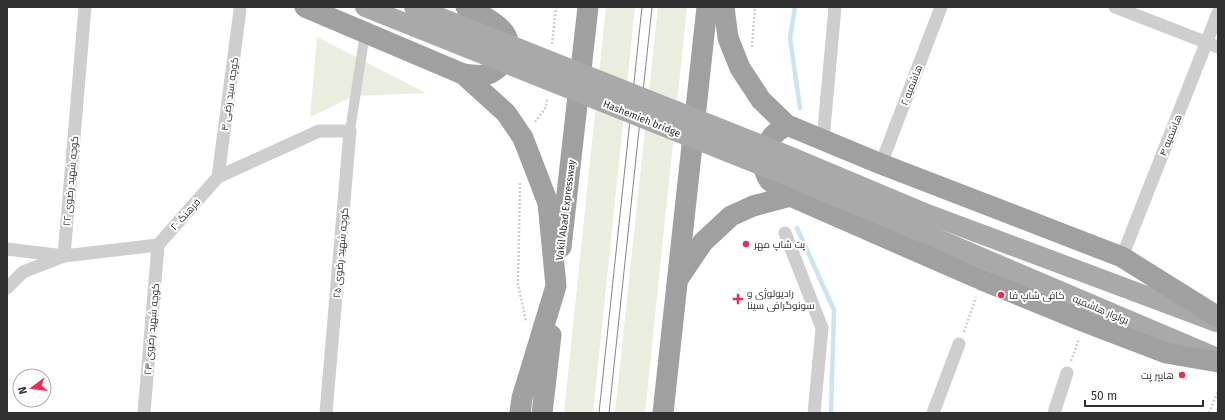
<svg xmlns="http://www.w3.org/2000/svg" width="1225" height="420" font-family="'Fira Sans',Cairo,sans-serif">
<rect width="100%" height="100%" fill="#fff"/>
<g fill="#e9eede">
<path d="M606,7H635L593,413H564Z"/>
<path d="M658,7H687L645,413H615Z"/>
<path d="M317,37L426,93L354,96L310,117Z"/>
</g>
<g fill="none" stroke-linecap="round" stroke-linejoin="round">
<g stroke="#cae5ee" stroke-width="4.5">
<path d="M795,7L790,38L800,108"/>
<path d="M797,228L834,310L831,413"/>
</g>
<g stroke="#cecece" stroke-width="2.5" stroke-dasharray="2 2" stroke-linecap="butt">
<path d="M552,44L556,7"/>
<path d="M752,47L755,7"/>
<path d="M535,122L546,107L547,99"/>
<path d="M520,183L518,284L526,321"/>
<path d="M964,332L976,297"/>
<path d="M1071,361L1079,339"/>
<path d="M1209,413L1218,391"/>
</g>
<path stroke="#cecece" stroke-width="10" d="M350,131L365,33"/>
<g stroke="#cecece" stroke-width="13">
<path d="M1115,7L1218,47"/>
<path d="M823,140L835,7"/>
<path d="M881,164L941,7"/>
<path d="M218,177L240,10"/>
<path d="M785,233L822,328L814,413"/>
<path d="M7,249L64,256L158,245L218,177L319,131H350L326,413"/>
<path d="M1122,257L1218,13"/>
<path d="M7,288L23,272L64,256L85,7"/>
<path d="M144,413L158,245"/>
<path d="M933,413L959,344"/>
<path d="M1054,413L1067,373"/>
</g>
<g stroke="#a9a9a9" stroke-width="20">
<path d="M922,212L1216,322"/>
<path d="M919,231L1215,357"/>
</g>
<g stroke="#a0a0a0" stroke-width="21">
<path d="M305,7L463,74L506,113L523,138L548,203L556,286L522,398L520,413"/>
<path d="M724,7L728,38L740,68L761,100L787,125L881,164L1122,257L1218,317"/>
<path d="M463,74C470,75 478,76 485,75C504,70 517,46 502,30C493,20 478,13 466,7"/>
<path d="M787,125C771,134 762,145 764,164C764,169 766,177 770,181C776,186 784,191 790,196"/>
<path d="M561,247L588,7"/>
<path d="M678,279L703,242L731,216L753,206L790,196L982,280L1085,322L1166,353L1218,362"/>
<path d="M542,413L551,335"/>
<path d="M663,413L707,7"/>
</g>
<g stroke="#868686" stroke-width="1">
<path d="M599,413L642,7"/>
<path d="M609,413L652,7"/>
</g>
<g stroke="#a9a9a9" stroke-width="20">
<path d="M365,7L783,174L919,231"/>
<path d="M414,7L789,156L922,212"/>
</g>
</g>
<g fill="#ee2c54" stroke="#fff" stroke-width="1.5">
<circle cx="746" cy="244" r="4"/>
<circle cx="1001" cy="295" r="4"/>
<path d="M736 293h4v4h4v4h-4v4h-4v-4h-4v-4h4z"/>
<circle cx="1182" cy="375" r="4"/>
</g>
<g text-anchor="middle" stroke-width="4" stroke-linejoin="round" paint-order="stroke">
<g font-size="10" fill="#313131" stroke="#fff">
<text transform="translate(911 85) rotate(-69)" y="4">هاشمیه ۲</text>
<text transform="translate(229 94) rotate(-82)" y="4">کوچه سید رضی ۴</text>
<text transform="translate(642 118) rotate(22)" y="4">Hashemieh bridge</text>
<text transform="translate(1170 135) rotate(-68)" y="4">هاشمیه ۴</text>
<text transform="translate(70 181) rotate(-85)" y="4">کوچه شهید رضوی ۲۲</text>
<text transform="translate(565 210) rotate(-83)" y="4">Vakil Abad Expressway</text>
<text transform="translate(185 214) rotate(-48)" y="4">فرهنگ ۲۰</text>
<text transform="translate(340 253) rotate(-85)" y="4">کوچه شهید رضوی ۲۵</text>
<text transform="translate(1101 309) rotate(23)" y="4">بولوار هاشمیه</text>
<text transform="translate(151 329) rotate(-85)" y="4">کوچه شهید رضوی ۲۳</text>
</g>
<g font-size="10" fill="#313131" stroke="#fff" text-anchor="start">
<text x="754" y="248">پت شاپ مهر</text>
<text x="747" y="297">رادیولوژی و<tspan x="747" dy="12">سونوگرافی سینا</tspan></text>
<text x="1009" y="299">کافی شاپ فا</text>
<text x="1174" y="379" text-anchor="end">هایپر پت</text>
</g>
</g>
<rect width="1225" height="420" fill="none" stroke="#313131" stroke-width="16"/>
<g transform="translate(32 388) rotate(255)"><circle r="19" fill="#ffffff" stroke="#adadad"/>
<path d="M0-3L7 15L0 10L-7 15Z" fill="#ee2c54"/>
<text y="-6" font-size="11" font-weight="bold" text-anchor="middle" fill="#313131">N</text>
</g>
<path d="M1085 400v6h118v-6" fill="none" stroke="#313131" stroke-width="2"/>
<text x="1091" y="400" font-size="12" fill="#313131" stroke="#ffffff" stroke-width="3" paint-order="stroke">50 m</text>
</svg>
